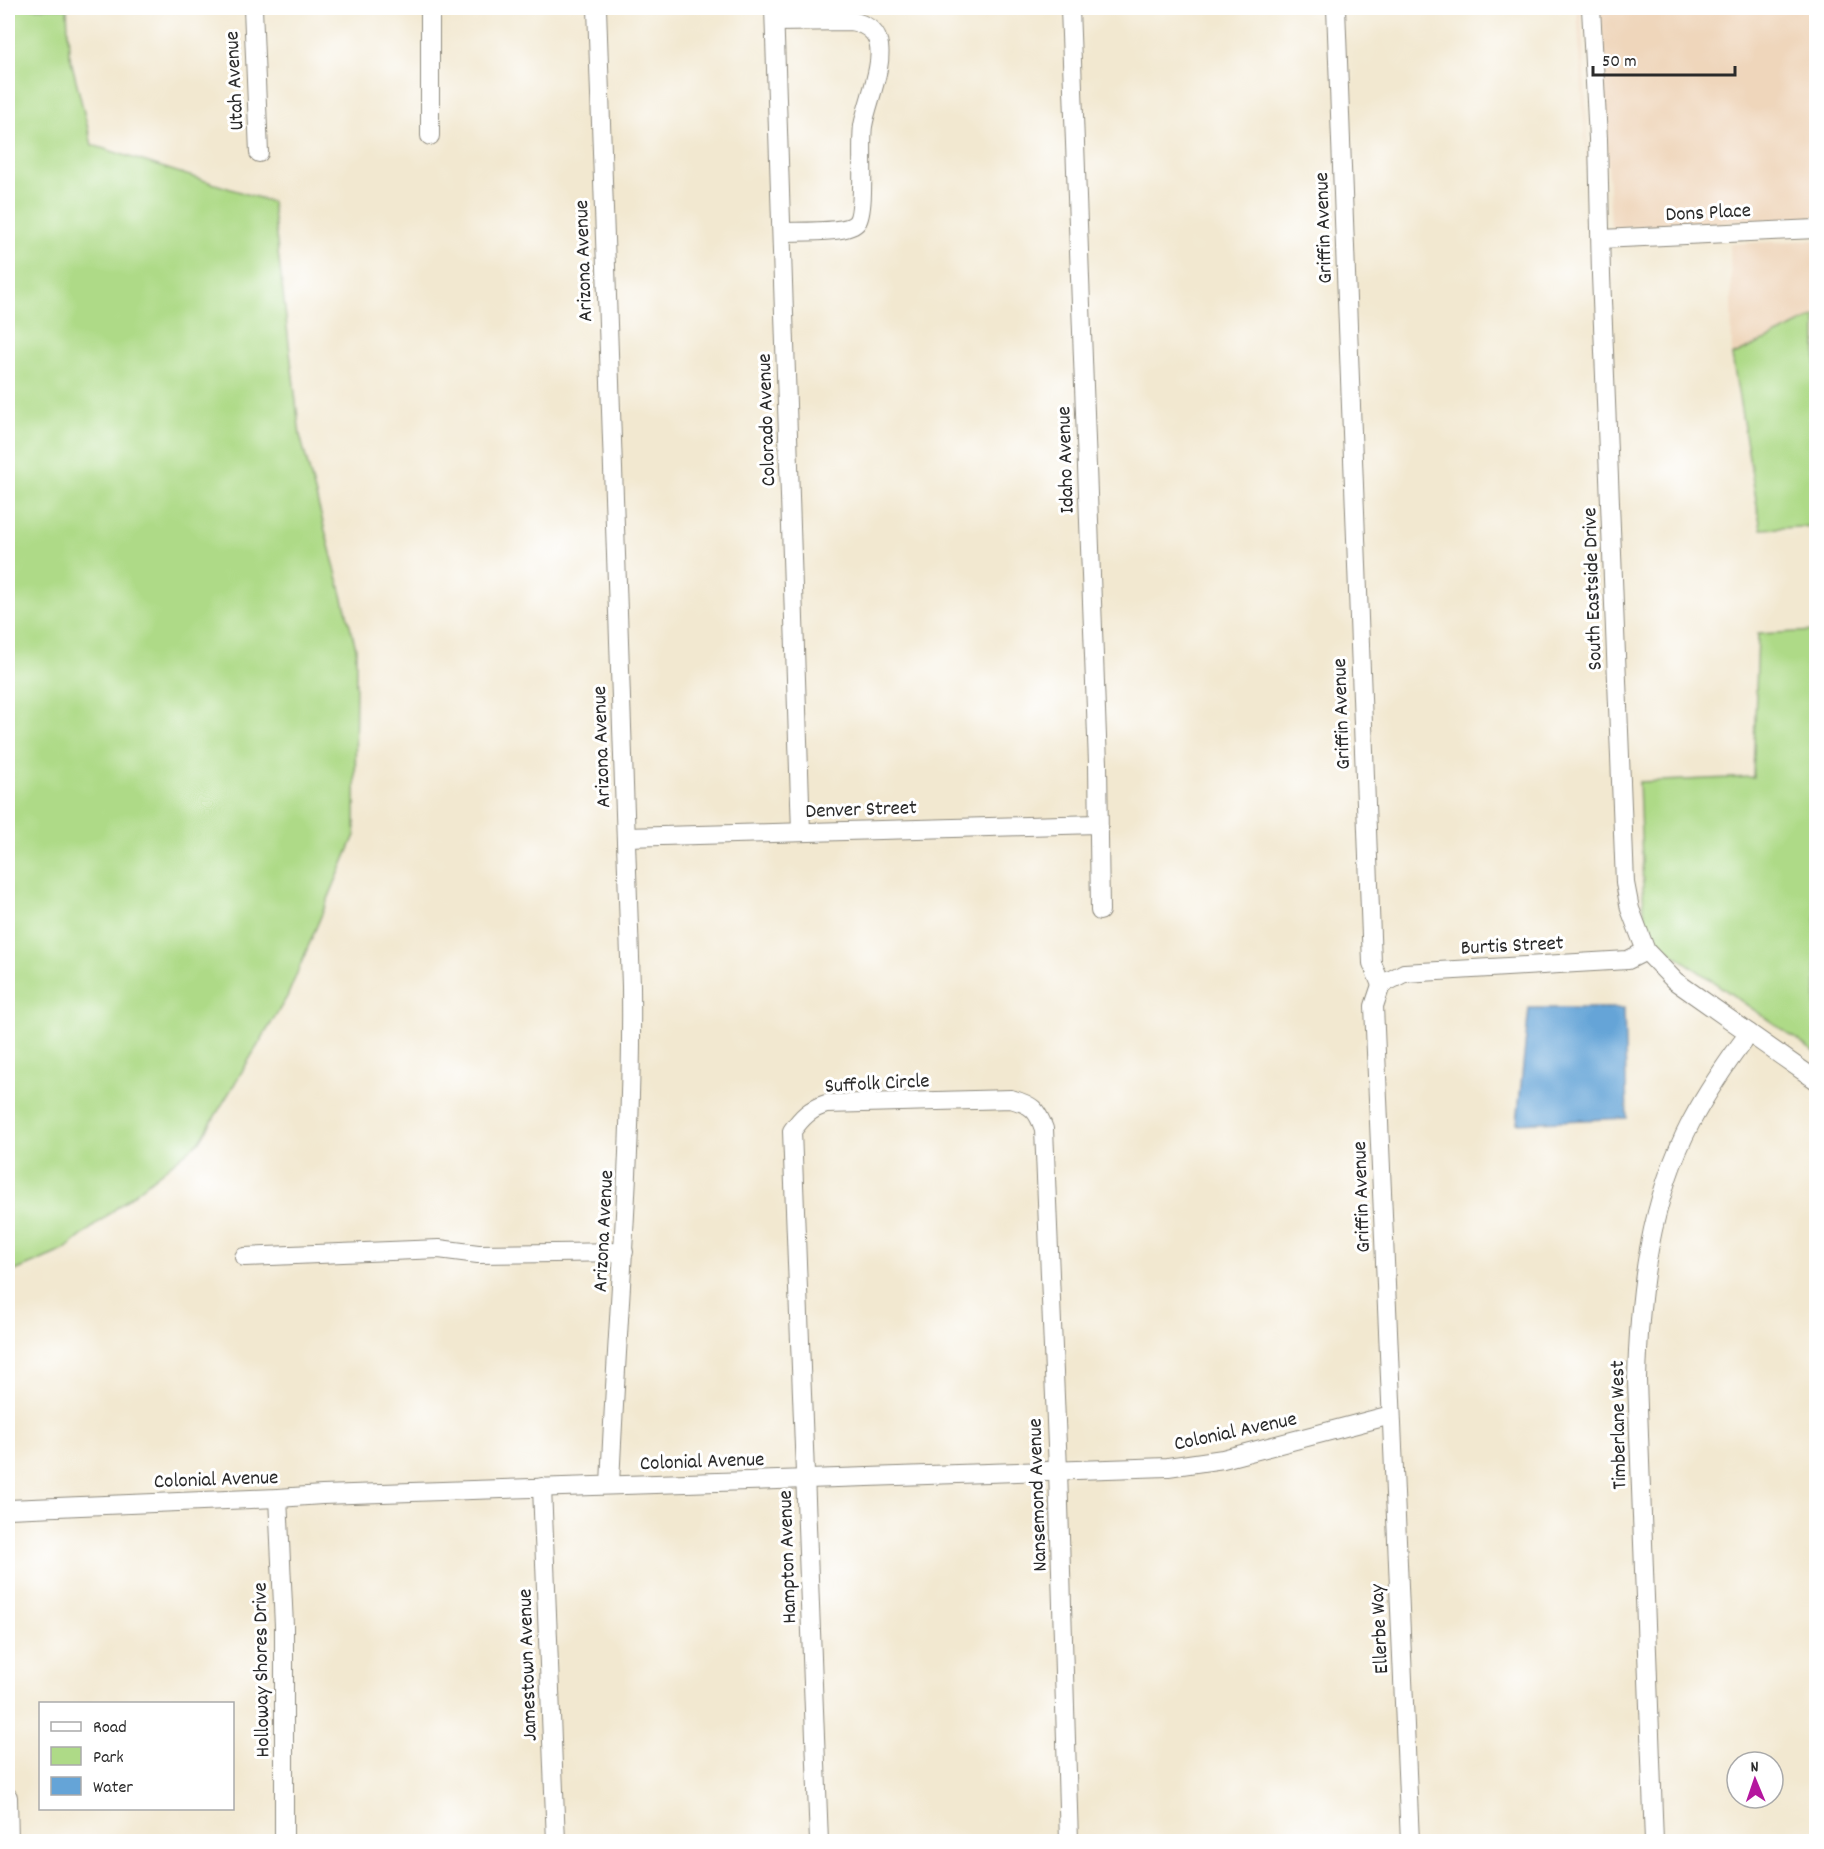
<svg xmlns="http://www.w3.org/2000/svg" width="1824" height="1849" font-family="Dekko,sans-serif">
<rect width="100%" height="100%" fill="#fff"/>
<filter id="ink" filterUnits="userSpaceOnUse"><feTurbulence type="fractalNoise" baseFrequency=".0167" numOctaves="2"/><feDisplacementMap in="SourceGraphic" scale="12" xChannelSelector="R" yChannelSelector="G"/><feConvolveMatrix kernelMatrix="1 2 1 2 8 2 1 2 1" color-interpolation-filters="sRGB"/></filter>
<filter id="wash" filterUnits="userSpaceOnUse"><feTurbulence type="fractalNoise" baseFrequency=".008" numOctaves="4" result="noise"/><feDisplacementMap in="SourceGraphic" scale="24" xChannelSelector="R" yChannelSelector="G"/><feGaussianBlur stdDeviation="1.35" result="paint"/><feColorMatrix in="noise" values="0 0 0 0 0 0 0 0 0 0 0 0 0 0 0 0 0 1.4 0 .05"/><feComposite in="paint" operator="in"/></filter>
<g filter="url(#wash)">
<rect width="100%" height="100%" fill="#f2e8d0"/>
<g fill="#efd6bb">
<path d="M1577,8H1581L1591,226Z"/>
<path d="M1600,8H1816V218L1611,228Z"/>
<path d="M1816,240V316L1732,356L1730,244Z"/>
</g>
<g fill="#aeda87" stroke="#6c8259" stroke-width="1.5">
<path d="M8,8H67L69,52L92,145L272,202L300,435L356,648L355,835L287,997L200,1141L64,1250L8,1274Z"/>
<path d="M1816,316V526L1761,529L1732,356Z"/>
<path d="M1816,631V1053L1652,939L1644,916L1639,782L1753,777L1758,634Z"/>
</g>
<path fill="#65a4d7" stroke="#486881" stroke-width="1.5" d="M1529,1008H1624L1627,1118L1517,1123Z"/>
</g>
<g filter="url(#ink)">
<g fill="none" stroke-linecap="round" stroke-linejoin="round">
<g stroke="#8e8a7e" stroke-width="20">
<g id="minor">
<path d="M253,8L259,153"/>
<path d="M430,8V136"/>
<path d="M597,8L631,986C633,1153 617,1319 610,1485"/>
<path d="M774,8L801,832"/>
<path d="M1070,8L1098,764L1100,911"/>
<path d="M1336,8L1372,963L1381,985L1374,1006L1410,1842"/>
<path d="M1591,8L1598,139L1601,275L1625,883L1630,909L1646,951L1675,981L1816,1080"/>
<path d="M775,22L850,21C862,23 874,28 878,41C885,64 867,102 863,126C860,146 866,209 857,222C849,234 797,231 782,232"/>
<path d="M1601,239L1816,229"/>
<path d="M626,837L1098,824"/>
<path d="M1381,985L1404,973L1628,960L1646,951"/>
<path d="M244,1257L439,1249L478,1254L624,1252"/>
<path d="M542,1487L556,1842"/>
<path d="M278,1498L284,1626V1842"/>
<path d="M8,1509L278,1498L322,1495L1168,1467L1223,1459L1391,1415"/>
<path d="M8,1797L9,1842"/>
<path d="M819,1842L792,1131C802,1117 810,1109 826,1104L1011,1099C1032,1105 1037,1109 1044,1129L1058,1470L1069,1842"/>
<path d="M1654,1842L1637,1380C1639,1291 1650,1201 1691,1122C1708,1090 1728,1061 1749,1033"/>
</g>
</g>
<use href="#minor" stroke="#fff" stroke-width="18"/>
</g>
</g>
<g text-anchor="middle" stroke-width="6" stroke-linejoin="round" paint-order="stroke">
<g font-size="21" fill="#2b2b2b" stroke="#fff">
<text transform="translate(233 81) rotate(-93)" y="7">Utah Avenue</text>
<text transform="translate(1708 211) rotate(-3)" y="7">Dons Place</text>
<text transform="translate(1322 228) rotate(-92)" y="7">Griffin Avenue</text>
<text transform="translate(582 261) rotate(-92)" y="7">Arizona Avenue</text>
<text transform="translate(765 420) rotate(-92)" y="7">Colorado Avenue</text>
<text transform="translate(1064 460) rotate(-92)" y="7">Idaho Avenue</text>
<text transform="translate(1591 589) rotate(-92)" y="7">South Eastside Drive</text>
<text transform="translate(1340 714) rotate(-92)" y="7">Griffin Avenue</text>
<text transform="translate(600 747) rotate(-92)" y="7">Arizona Avenue</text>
<text transform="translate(861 808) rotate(-2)" y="7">Denver Street</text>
<text transform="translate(1512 944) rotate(-3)" y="7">Burtis Street</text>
<text transform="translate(877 1082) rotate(-3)" y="7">Suffolk Circle</text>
<text transform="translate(1360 1197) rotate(-92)" y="7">Griffin Avenue</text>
<text transform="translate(602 1231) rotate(-87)" y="7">Arizona Avenue</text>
<text transform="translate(1617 1425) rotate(-91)" y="7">Timberlane West</text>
<text transform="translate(1235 1430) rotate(-12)" y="7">Colonial Avenue</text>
<text transform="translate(702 1460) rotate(-2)" y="7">Colonial Avenue</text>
<text transform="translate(216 1478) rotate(-2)" y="7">Colonial Avenue</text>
<text transform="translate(1036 1495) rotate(-92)" y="7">Nansemond Avenue</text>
<text transform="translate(786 1557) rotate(-92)" y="7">Hampton Avenue</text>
<text transform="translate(1378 1629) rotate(-93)" y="7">Ellerbe Way</text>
<text transform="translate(526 1665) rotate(-92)" y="7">Jamestown Avenue</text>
<text transform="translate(260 1670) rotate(-91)" y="7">Holloway Shores Drive</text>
</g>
</g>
<rect width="1824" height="1849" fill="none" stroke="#fff" stroke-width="30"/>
<rect x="39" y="1702" width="195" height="108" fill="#ffffff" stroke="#aaaaaa" stroke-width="1.5"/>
<rect x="51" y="1722" width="30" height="9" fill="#ffffff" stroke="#aaaaaa" stroke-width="1.5"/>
<text x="93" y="1732" font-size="18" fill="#2b2b2b">Road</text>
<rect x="51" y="1747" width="30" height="18" fill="#aeda87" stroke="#aaaaaa" stroke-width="1.5"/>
<text x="93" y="1762" font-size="18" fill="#2b2b2b">Park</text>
<rect x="51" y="1777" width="30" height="18" fill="#65a4d7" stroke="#aaaaaa" stroke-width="1.5"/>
<text x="93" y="1792" font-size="18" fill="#2b2b2b">Water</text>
<g transform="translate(1755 1780) rotate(358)"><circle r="28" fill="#ffffff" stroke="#aaaaaa" stroke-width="1.5"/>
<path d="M0-4.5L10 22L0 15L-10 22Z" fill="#b5179e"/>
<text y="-9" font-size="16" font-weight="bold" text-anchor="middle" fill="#2b2b2b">N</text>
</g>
<path d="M1593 66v9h142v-9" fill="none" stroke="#2b2b2b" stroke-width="3"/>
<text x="1602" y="66" font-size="18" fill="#2b2b2b" stroke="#ffffff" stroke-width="4.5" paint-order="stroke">50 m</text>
</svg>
